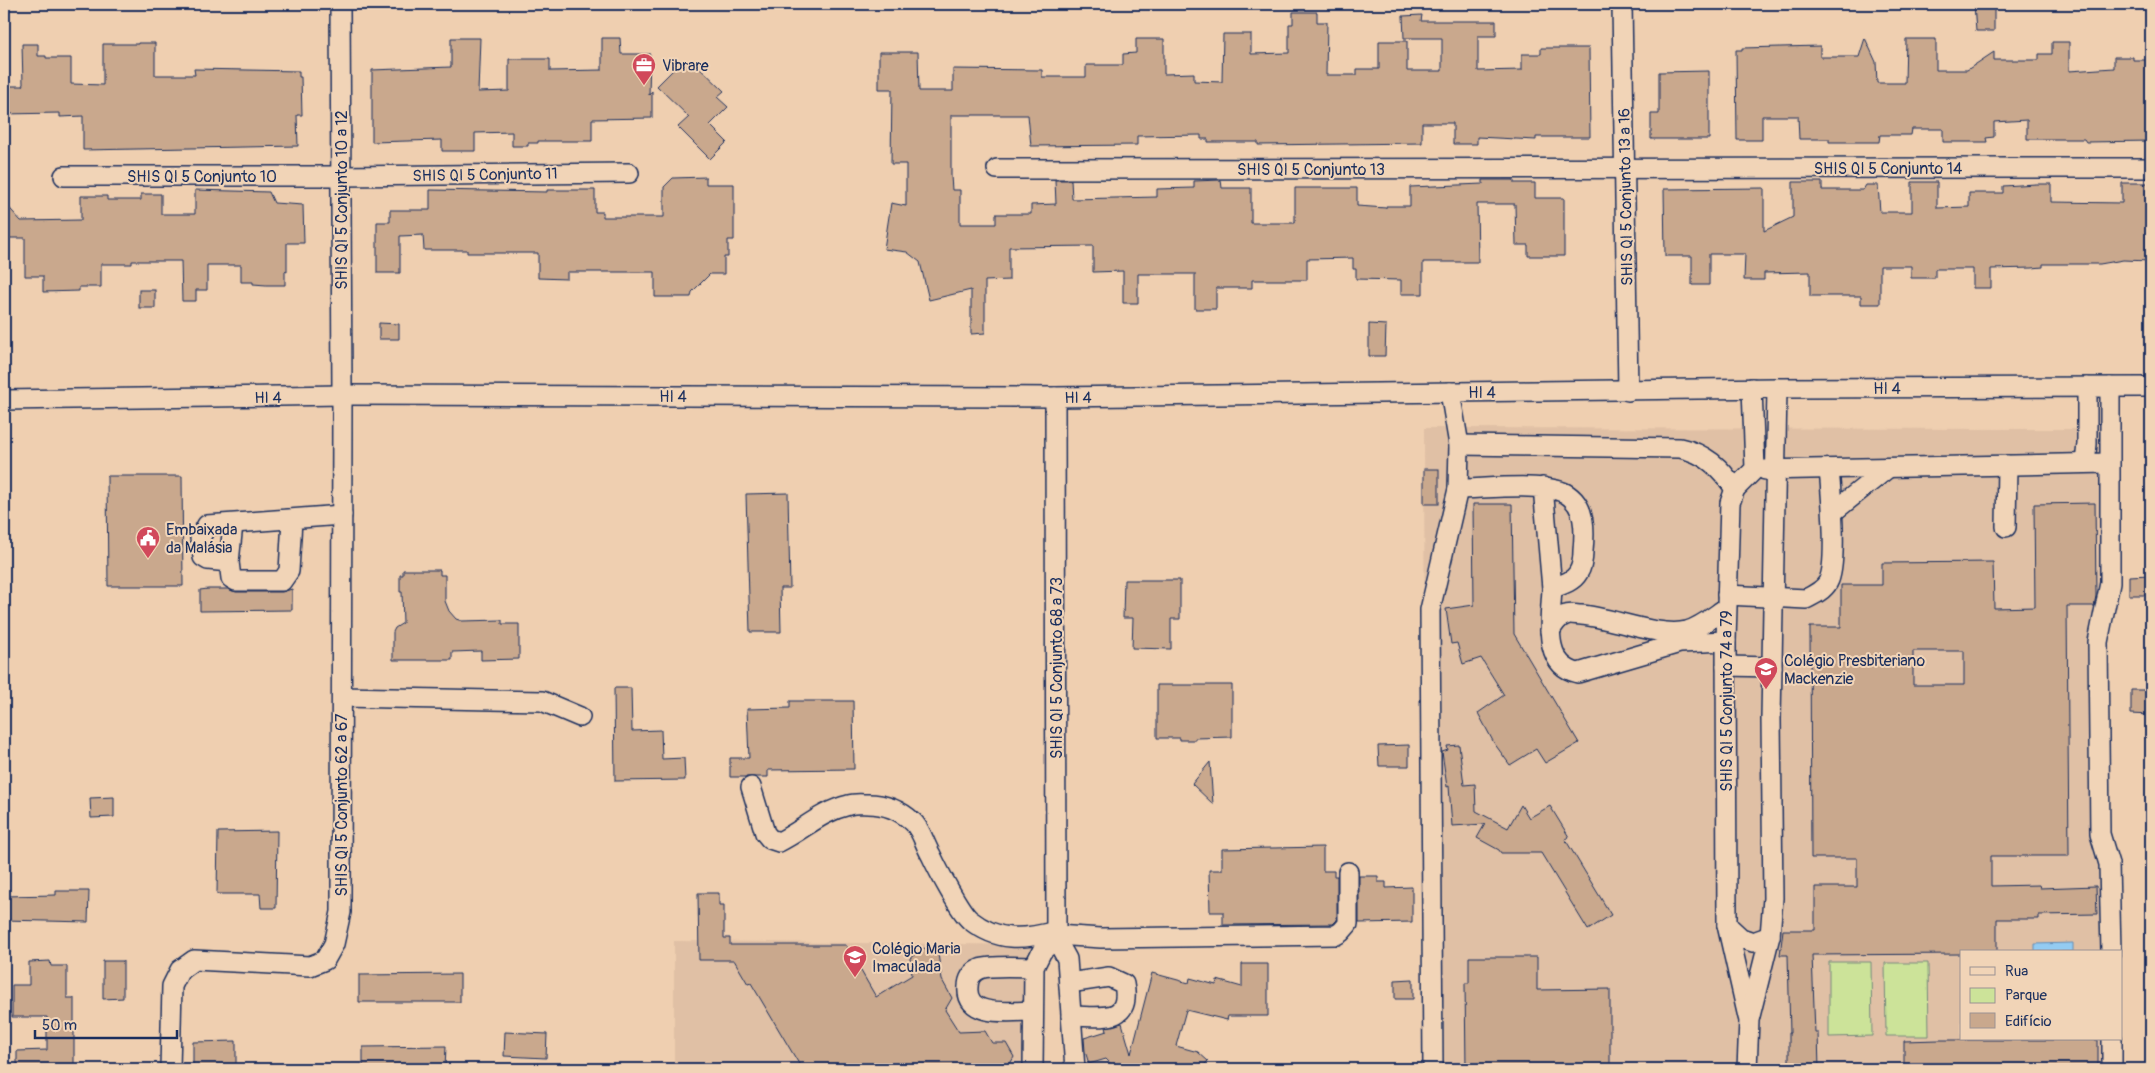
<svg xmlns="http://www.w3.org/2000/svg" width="2155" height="1073" font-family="Pangolin,sans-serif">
<rect width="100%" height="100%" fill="#efcfb0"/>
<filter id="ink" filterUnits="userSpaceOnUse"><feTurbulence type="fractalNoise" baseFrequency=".02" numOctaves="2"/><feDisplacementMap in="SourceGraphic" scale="10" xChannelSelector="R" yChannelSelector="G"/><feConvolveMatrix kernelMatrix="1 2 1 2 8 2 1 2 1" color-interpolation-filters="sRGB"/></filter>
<g filter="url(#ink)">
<g fill="#e0c0a5">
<path d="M1424,428L2106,429L2107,952H1961V1039H2107V1069H1426Z"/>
<path d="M674,941L1038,945L1028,1069H674Z"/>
</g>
<g fill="#cce399" stroke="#74897c">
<path d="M1829,962H1871L1872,1036L1829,1037Z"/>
<path d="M1885,963H1928L1929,1036H1886Z"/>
</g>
<path fill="#93cbf2" stroke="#638db7" d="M2073,943V952H2035V944Z"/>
<g fill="#c9a88d" stroke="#1b2f5e" fill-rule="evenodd">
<path d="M1974,4H1994V31H1976Z"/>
<path d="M1293,12H1317V22H1327L1326,75H1357V69H1379V41H1407V71H1442V38H1404L1403,16L1422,15L1421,21H1496V36H1478V71L1522,70V54H1541V48H1589L1590,137H1536V140L1477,137V144H1453V123H1422V143L1258,145V142H1208V139H1201V135L1137,136V145L1031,146L1028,115H951V176L952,190H960V224H996V214H1031V205L1056,204L1055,180H1071L1072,199L1157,197V189L1194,188V181L1221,180L1222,188H1251V223H1295V188H1357V206L1386,208V206H1410V187L1483,184V180H1514V183H1535V198H1564V256H1528V245H1516L1515,204H1477L1478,262H1423V294H1401V280L1356,279V269H1353V258L1307,259V280H1252V288H1216V309H1195V274H1138V303H1123V271L1093,272V246L1009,247V280L985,281V333L971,334V290L929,300L920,262L907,252L884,249L891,203L906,206V164H891L892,89H879V52H918L919,91H953V69L1042,70V77H1086V65H1123V54L1136,53V39H1164V74L1194,73V81L1222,82L1223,34H1251V54L1289,53V24H1293Z"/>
<path d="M451,38H480L478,92L509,91V59H550V71L602,70V38H620L621,54H650L649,95L652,91V118L592,119V141H538V143H528V146H512V132L475,133V151H442V140L372,142V70L451,67Z"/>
<path d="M1865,38L1876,62L1877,83H1905L1906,39H1936V70H1967L1994,52V60H2039V54H2052V42H2069V71L2114,68V57H2133V60H2151V141L2086,142L2084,139H2027V120L1994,122V137L1986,138L1987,142H1943V129H1912L1911,135H1880L1879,142H1829V139H1799L1798,116H1762V140H1737L1736,50H1742V48L1820,46V57H1859Z"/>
<path d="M138,43H155V75H195L194,69L299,71V77H301L302,115H297L298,146L83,150V116L60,117V113L4,114V86H22L23,84L22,44H38V56H46V58H71V84L103,85V44H138Z"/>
<path d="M683,60L688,65L692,60L724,91L717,97L728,107L710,125L727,142L710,159L678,127L689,117L657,86Z"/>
<path d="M1709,71V139H1651V114H1659V72Z"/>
<path d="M706,177V184H734V240H728V257H724V274H710L692,292L691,297H655V272H567V279L538,278V253H467V250H424L423,235L400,236V273H377V222H390V210H430V190L547,192V190H595V212H603V217H664V187L673,178Z"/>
<path d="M1793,182H1822V190H1863L1866,185H1878L1880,212H1912V182H1937V208L1969,207V193H2003V186L2036,184H2051V202L2122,203V183H2151V261L2123,260L2100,264H2043V267L2032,268L1991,269V288H1973V269H1935V278H1911V266H1880V304H1861V296H1810V272L1764,273V280H1744L1745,254H1709V285H1692V256H1665L1664,189L1764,188V231L1793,217Z"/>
<path d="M195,190L269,192L274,203L303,205L304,243H287V272L285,271V285H266L253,284V282H241V265H207V290H196V301H182L181,261H132V264H101V287H79V291L43,292V276H25V238H4V202L21,221L81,220V196H107V200H141V194H161V214H195Z"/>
<rect x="139" y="290" width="16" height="18"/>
<path d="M379,323L399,324V339H379Z"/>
<path d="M1369,324L1386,325L1385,356H1369Z"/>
<rect x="1424" y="469" width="15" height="35"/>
<path d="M107,476H182L183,586H108Z"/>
<path d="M788,493L790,588H780L781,632H750L746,494Z"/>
<path d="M2095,503L2096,596L2094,606H2067L2069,856H1991V886L2039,885L2040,888L2096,886L2097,914L2039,915V919H1997V952H1961V954L1812,955L1815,1033H1818L1819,1069H1789V1033H1790L1788,955H1780L1783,930H1815V887H1857V858H1811L1810,627H1841V585H1882V563L1993,562L1994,608L2035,607L2034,504ZM1913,651H1964V685H1913Z"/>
<path d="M1473,504H1512L1514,634L1579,743L1545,763L1536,749L1510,765L1494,743L1478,713L1504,695L1481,658L1463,664L1457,643L1451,644L1446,609L1474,605Z"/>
<path d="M403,570H440V575H445V601L449,611L456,619L462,621L502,620V624H519V659L481,660V651L452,652V660H393V632L395,628L403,623L402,592H400V575H403Z"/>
<path d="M2151,575V595H2129V576Z"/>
<path d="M1124,580H1180V619H1171V649L1132,648L1133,618H1123Z"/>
<path d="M208,589H228L236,592H282L292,589V610L200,611V590Z"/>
<path d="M1157,685H1232V737L1195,738V740H1180V738H1157Z"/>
<path d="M614,688H631L632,731L661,730L662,759L684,758L685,780L615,781Z"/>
<path d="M2131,690H2151V715L2131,714Z"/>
<path d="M790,701H853L854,769L768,770V777H730V758H749L747,709L790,708Z"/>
<path d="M1409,745V766H1379L1378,746Z"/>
<path d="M1459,745L1464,785L1475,784L1476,811L1508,828L1521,805L1529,818L1550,806L1569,837L1565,839L1611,915L1588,930L1541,853H1501L1499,850L1477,838L1485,824L1452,826L1449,786L1447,787L1442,752L1448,750L1447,746Z"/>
<path d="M1210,762L1213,804L1192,784Z"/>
<path d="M114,797V817L91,818L90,798Z"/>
<path d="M277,831L276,908H261L260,894H217L218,832Z"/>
<path d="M1323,847V871H1334V876H1337V920L1333,924L1223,925V912H1210L1209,870H1222V849Z"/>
<path d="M1359,876H1378V882H1386V888L1412,887V922L1359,923Z"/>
<path d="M56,891H89L88,922L4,920V896L56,895Z"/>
<path d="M698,893H719V905H724V938H730V945H846L876,997L912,975L910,958L924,948L938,954L942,980L952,998L945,1010L959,1032L985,1031L992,1043H1006L1014,1057L1007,1069H802L751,983L748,984L734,960H699Z"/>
<path d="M1469,957H1537V990L1610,989V1069H1466L1465,983H1469Z"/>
<path d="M50,961L51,966H67V998H74V1069H17V1051L47,1050V1017H12V985H29V962Z"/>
<path d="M103,961H123V998L103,999Z"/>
<path d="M1242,964H1268V1016H1228L1227,1020L1186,1010L1176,1046L1198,1052L1208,1061L1200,1069H1116L1106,1059L1089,1064L1085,1051L1084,1038L1107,1031L1106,1027L1122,1023L1131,1054L1152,973L1189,983L1190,978L1216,985L1217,980L1242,987Z"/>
<path d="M460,974V1002H359V975Z"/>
<path d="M1413,979V999H1395V980Z"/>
<path d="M505,1032L547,1034L546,1058L504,1056Z"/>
<path d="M1939,1040H2098V1069H1904V1041Z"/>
<path d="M236,1041V1069H193V1042Z"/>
<path d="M446,1046L445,1069H363V1047Z"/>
</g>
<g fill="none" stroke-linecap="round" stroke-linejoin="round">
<g stroke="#1b2f5e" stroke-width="22">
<g id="minor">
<path d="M1622,4L1628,391"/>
<path d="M997,169L2151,168"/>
<path d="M64,176H341L629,173"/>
<path d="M2110,387V583L2098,642L2100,834L2109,864L2111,952"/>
<path d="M1055,397L1056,939"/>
<path d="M4,400L342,395L1055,397L1777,388L2151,387"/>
<path d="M1459,445L1680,448C1705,453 1721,468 1735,489"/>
<path d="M2085,463L2087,444V387"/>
<path d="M1765,470L2109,463"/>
<path d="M1458,489C1482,489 1545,482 1565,493C1586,505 1585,530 1583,551C1583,558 1582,567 1578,573C1573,582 1561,585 1552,588L1543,487"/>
<path d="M1833,512L1888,468"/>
<path d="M292,520L289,571L282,581H236L231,578L229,562L208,560L203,557L200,538L207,525L342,515"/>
<path d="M2006,527L2007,465"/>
<path d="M229,562L233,524"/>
<path d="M1552,588C1551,617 1541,665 1578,673L1680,643L1726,641"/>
<path d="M1727,595L1806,599C1814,595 1824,590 1828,582C1838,564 1831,492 1829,469"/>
<path d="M1550,631C1554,624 1558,617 1566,615C1570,613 1577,615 1581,615C1611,617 1659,638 1687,631C1701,627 1714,616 1726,608"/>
<path d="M1726,666L1772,667"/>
<path d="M342,697L542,701L580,717"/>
<path d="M751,787L765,833L770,839L779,842C805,829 820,812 849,805C855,803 862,804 868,804C884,804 900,810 913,822C921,829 925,845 931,855C937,868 960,912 970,920C998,942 1023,940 1056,931"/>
<path d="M1727,925L1741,938L1753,942L1770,936"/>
<path d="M1056,935L1101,938L1336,935L1341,932L1348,924V872"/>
<path d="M1056,939L1067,959L1075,1069"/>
<path d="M1069,983L1109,977L1124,984C1132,1025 1099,1016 1071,1016"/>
<path d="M1033,1011C1013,1011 965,1019 968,987C968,979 972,972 980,969C991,965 1020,967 1034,967"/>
<path d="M1748,1017L1727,925L1726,641L1730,503L1735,489L1755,469L1752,388"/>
<path d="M2112,1039V1069"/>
<path d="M170,1069L172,986L180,970L194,960L310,966L325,960L334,944L341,912L342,395L340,4"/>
<path d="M1033,1069L1034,967L1042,951L1056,939"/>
<path d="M1433,1069L1430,610L1458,489L1459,445L1450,392"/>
<path d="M1747,1069L1749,1020L1770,936L1773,898L1771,719L1777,388"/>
</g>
</g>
<use href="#minor" stroke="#f1d4b7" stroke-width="19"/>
</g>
</g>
<defs>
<g id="office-pin" transform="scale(1.25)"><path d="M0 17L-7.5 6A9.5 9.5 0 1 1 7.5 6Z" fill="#d1495b" stroke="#f1d4b7"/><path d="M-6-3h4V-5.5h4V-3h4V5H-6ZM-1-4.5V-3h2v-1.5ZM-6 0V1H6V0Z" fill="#fff"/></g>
<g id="civic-pin" transform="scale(1.25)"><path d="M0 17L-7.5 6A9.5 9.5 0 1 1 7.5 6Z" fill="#d1495b" stroke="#f1d4b7"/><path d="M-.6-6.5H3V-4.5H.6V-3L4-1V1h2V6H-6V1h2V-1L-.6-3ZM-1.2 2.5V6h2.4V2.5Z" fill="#fff"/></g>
<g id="school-pin" transform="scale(1.25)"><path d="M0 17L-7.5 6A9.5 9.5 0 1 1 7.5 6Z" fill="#d1495b" stroke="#f1d4b7"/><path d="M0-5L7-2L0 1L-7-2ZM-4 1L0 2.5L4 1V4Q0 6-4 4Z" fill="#fff"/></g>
</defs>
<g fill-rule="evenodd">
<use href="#office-pin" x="644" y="65"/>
<use href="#civic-pin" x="148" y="538"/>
<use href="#school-pin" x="1766" y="669"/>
<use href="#school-pin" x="855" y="957"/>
</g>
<g text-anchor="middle" stroke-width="4" stroke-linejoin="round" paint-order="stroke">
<g font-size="16" fill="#1b2f5e" stroke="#f1d4b7" text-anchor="start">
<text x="662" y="71">Vibrare</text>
<text x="166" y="535">Embaixada<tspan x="166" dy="18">da Malásia</tspan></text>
<text x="1784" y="666">Colégio Presbiteriano<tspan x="1784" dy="18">Mackenzie</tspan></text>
<text x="872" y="954">Colégio Maria<tspan x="872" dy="18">Imaculada</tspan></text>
</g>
<g font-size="16" fill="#1b2f5e" stroke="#f1d4b7">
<text x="1888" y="174">SHIS QI 5 Conjunto 14</text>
<text x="1311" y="175">SHIS QI 5 Conjunto 13</text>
<text transform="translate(485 174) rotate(-1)" y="6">SHIS QI 5 Conjunto 11</text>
<text x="202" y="182">SHIS QI 5 Conjunto 10</text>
<text transform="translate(1625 197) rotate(-91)" y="6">SHIS QI 5 Conjunto 13 a 16</text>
<text transform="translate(341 200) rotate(-90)" y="6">SHIS QI 5 Conjunto 10 a 12</text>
<text x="1887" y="394">HI 4</text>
<text x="1482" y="398">HI 4</text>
<text x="673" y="402">HI 4</text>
<text transform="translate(268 397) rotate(-1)" y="6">HI 4</text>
<text transform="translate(1078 397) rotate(-1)" y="6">HI 4</text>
<text transform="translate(1056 668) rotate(-90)" y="6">SHIS QI 5 Conjunto 68 a 73</text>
<text transform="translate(1726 701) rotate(-90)" y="6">SHIS QI 5 Conjunto 74 a 79</text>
<text transform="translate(341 805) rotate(-90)" y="6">SHIS QI 5 Conjunto 62 a 67</text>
</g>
</g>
<rect width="2155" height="1073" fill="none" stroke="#f1d4b7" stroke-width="20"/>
<rect x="10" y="10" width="2135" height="1053" fill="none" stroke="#1b2f5e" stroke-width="2" filter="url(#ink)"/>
<rect x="1960" y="950" width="162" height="90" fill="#f1d4b7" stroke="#9b9293"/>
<rect x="1970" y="967" width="25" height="8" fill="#f1d4b7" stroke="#9b9293"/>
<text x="2005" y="976" font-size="15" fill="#1b2f5e">Rua</text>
<rect x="1970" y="988" width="25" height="15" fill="#cce399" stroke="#9b9293"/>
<text x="2005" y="1000" font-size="15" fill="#1b2f5e">Parque</text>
<rect x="1970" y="1013" width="25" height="15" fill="#c9a88d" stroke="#9b9293"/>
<text x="2005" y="1026" font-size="15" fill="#1b2f5e">Edifício</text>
<path d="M35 1030v8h142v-8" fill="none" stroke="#1b2f5e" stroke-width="2.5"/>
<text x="42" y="1030" font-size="15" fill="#1b2f5e" stroke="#f1d4b7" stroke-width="4" paint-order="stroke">50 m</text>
</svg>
